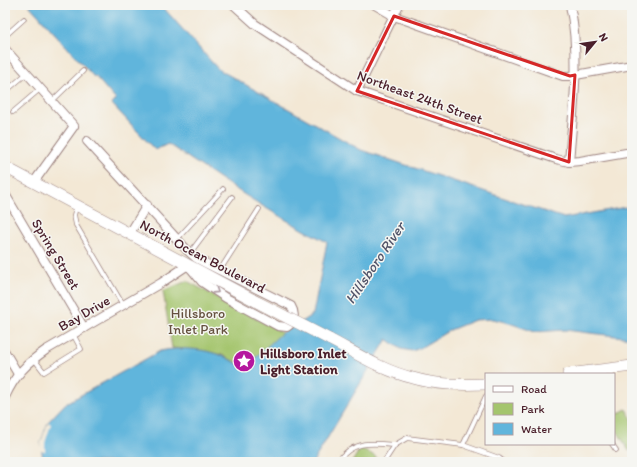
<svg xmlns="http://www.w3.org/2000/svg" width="637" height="467" font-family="Itim,sans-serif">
<rect width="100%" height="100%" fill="#f6f6f2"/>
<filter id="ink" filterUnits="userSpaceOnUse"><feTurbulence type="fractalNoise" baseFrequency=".025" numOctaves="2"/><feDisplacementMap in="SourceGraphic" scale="8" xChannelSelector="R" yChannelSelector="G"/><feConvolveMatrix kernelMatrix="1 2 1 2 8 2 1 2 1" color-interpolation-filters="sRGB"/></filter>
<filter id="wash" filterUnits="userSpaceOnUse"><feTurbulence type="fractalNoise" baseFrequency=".012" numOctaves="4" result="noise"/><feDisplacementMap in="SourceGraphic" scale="16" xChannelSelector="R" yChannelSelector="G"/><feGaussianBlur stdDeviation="0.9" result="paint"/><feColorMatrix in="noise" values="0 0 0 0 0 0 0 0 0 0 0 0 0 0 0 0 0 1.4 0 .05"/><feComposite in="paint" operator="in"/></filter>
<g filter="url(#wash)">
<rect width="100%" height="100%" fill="#f3e8d5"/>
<g fill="#a4c56d" stroke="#77724c">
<path d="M187,281L283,333L245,368L222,355L198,350L172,348L163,291Z"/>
<path d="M626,409L632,419V449L629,451L614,426V416Z"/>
<path d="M360,449H363L376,457L375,462H352Z"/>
</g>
<path fill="#60b5dc" stroke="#556a84" d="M29,5H161L218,69L361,150L564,218L632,206V338L565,330L535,332L509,323L493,319L475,320L450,330L420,348L412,351L401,349L387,339L313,462H43L41,442L48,422L65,404L160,351C179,347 204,348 222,356C230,359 238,364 245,367L285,330L292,328L313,314L327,242C271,214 220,179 168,144L155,150L112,104L116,100L95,76L94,77Z"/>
<path fill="#f3e8d5" d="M48,422L51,424L45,443V451H41V442Z"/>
</g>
<g filter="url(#ink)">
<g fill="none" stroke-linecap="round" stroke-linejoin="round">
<g stroke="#9e8480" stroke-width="5.5">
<g id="service">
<path d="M5,36L24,19"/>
<path d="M5,92L26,74"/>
<path d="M52,101L83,71"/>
<path d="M13,112L40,89"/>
<path d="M76,207L74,215L76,225L123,305"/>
<path d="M177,239L223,189"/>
<path d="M190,253L232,197"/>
<path d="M220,270L259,209"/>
<path d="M34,359L44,372L81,349L73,334"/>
<path d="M612,444L616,450"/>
<path d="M463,445L499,458L504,462"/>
<path d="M337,462C353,440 371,443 395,445"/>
<path d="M384,462L395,445L407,438L463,445L486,396"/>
</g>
</g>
<g stroke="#9e8480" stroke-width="10">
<g id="minor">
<path d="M234,5L255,24L357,91L556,159L569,162L580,161L632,152"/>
<path d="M375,5L394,16L563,76H570L632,65"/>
<path d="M5,49L74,126L34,182"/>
<path d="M357,91L399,5"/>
<path d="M569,162C573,110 581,57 570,5"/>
<path d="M5,194L84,328"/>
<path d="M130,233L147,205"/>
<path d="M5,352L18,374"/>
<path d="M5,397C15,375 27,363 46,350L161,283L188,265L202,282L226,298L278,326L287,327C294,322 296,314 291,306L207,264L196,258L187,250L87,141"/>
</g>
</g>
<g stroke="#9e8480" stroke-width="12">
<g id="secondary">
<path d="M5,167L259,303"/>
<path d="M329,339C356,353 383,371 413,378C436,385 461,385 486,384"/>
<path d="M568,374L632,366"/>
</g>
</g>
<use href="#service" stroke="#fff" stroke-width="4"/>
<use href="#minor" stroke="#fff" stroke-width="8"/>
<use href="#secondary" stroke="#fff" stroke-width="11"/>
<g stroke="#9e8480" stroke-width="12" stroke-linecap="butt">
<path id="secondary-bridge" d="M259,303L329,339"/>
</g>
<use href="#secondary-bridge" stroke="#fff" stroke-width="11"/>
</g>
<defs><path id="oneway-chevron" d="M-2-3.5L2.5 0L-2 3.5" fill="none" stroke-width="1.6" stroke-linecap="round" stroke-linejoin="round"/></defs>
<use stroke="#ae9aa0" href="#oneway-chevron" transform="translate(216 291) rotate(33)"/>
</g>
<path fill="none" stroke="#d62828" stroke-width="3" stroke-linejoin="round" d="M394,16L570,76L575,75L569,162L357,91Z"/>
<defs>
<g id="sight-disc" transform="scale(1.15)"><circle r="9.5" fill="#b5179e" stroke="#f6f6f2"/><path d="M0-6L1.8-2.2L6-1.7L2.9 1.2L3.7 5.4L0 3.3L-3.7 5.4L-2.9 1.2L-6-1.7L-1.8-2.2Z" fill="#fff"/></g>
</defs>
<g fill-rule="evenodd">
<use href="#sight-disc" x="244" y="361"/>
</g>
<g text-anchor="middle" stroke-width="3" stroke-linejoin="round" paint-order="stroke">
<g font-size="14" fill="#4a1f2b" stroke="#f6f6f2">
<text transform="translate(420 97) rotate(20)" y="5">Northeast 24th Street</text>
<text transform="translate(56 254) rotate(59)" y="5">Spring Street</text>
<text transform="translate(203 256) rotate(28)" y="5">North Ocean Boulevard</text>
<text transform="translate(84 313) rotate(-30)" y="5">Bay Drive</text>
</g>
<g font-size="14" fill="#65513f" stroke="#f6f6f2">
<text x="198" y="318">Hillsboro<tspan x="198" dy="16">Inlet Park</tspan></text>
</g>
<g font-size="14" font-weight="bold" fill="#4a1f2b" stroke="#f6f6f2" text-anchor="start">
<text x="260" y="358">Hillsboro Inlet<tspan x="260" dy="16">Light Station</tspan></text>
</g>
<g font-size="15" font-style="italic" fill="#525469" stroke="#f6f6f2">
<text transform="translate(375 263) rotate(-56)" y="5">Hillsboro River</text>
</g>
</g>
<rect width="637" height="467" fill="none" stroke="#f6f6f2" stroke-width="20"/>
<rect x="485" y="373" width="130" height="72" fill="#f6f6f2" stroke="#b1a0a2"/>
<rect x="493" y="386" width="20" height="6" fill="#ffffff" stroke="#b1a0a2"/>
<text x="521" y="393" font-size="12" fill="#4a1f2b">Road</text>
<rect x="493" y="403" width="20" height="12" fill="#a4c56d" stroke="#b1a0a2"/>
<text x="521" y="413" font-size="12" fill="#4a1f2b">Park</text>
<rect x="493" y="423" width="20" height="12" fill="#60b5dc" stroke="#b1a0a2"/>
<text x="521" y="433" font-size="12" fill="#4a1f2b">Water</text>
<g transform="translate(595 42) rotate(61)" stroke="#f6f6f2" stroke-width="3" paint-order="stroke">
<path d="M0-3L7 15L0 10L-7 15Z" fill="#4a1f2b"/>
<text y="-6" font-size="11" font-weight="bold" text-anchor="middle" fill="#4a1f2b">N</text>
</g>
</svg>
